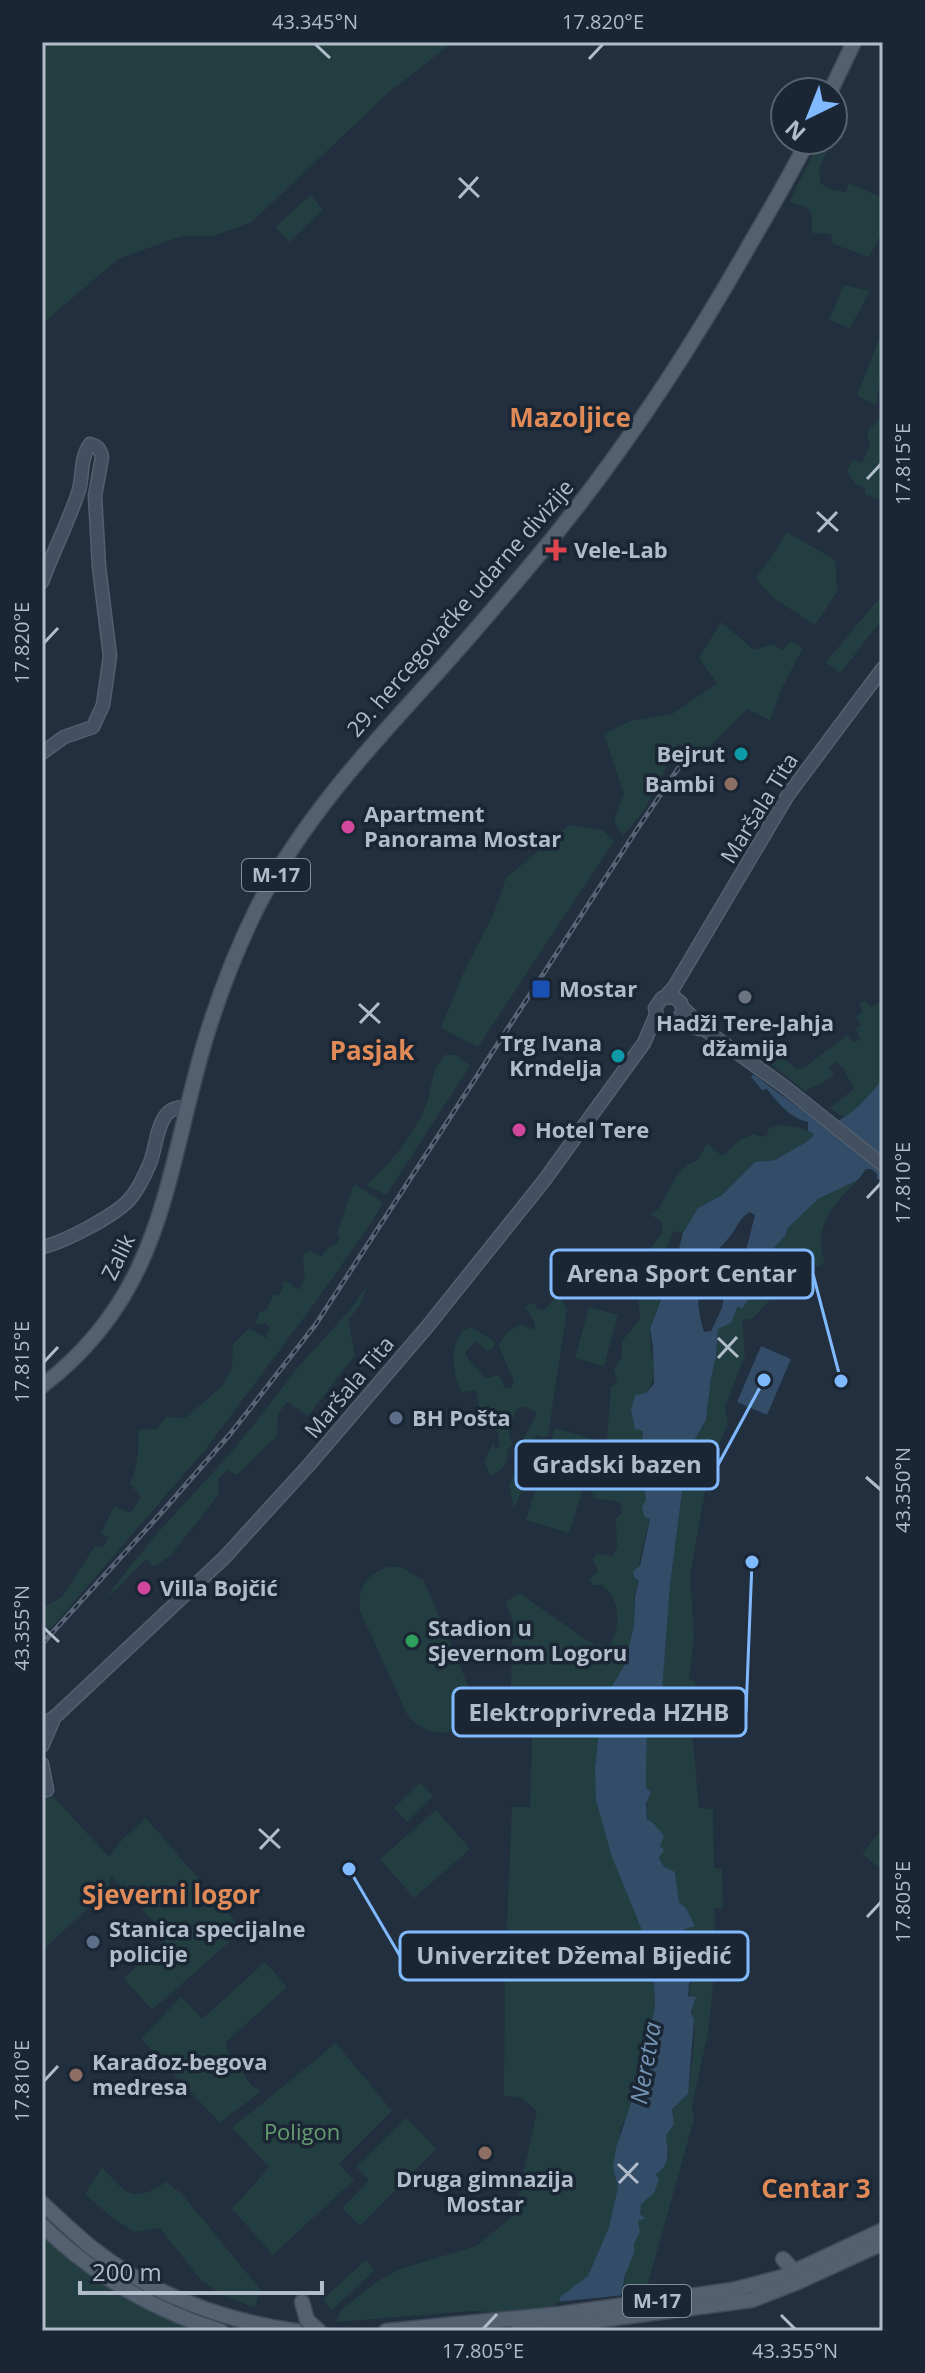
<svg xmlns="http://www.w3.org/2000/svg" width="925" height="2373" font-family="'Open Sans',sans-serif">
<rect width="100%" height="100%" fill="#212f3f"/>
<g fill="#233e40">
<path d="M42,42H453L387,94L252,222L213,236H182L118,259L42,324Z"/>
<path d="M820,140H832L819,169L821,184L833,190L846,192L849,183L883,198V230L869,257L833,244L831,234L812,233V214L804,206L789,202Z"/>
<path d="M311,195L323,210L289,242L275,227Z"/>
<path d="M844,285L870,291L850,328L829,320Z"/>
<path d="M883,330V360L876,406L857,395Z"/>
<path d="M880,418L883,420V501L865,494V488L856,485L847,471L853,460L862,463L870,446L867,432Z"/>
<path d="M787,532L835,560L837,592L815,625L775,599L755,578L770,560Z"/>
<path d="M878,600L883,601V624L879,623L840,674L826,662Z"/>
<path d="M721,622L754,650L773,644L782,650L792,641L803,648L782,688L770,720L747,709L698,758L679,743L643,812L623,836L614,821L624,794L604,734L630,721L672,714L717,683L699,658Z"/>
<path d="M569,825L602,830L614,841L478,1047L441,1028L463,974L494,913L506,878Z"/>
<path d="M883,993V1079L873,1093L846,1119L830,1108L854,1089L843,1068L836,1062L829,1067L834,1074C826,1083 815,1085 805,1091L762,1057L771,1047L797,1070L805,1067L847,1035L854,1043L861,1038L855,1029L861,1025L856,1017L863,1011L859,1003L865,1001L872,1007L882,1001L880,994Z"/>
<path d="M445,1055H457L470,1066L386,1195L367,1185C390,1163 412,1138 425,1108C433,1088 430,1071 445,1055Z"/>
<path d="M782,1125L801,1128L814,1134L808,1141L774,1160L755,1162L722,1195L698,1208L683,1233L674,1231L655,1276L652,1291L661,1300C657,1310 651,1321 650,1331C649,1352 661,1375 646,1393L641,1472L650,1518L640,1557L639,1581L634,1596V1626L624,1666L611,1688L604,1711L598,1739L595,1767L653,1957L655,2007L637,2085L628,2114L620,2130L615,2178L618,2187L609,2227L588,2276L580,2283L560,2314L508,2320L491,2312L472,2311L336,2322L341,2310L378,2281L400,2269L476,2246L514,2215L537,2112L523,2098L504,2096L505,1974L512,1807H530L533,1717L510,1716L513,1621L506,1602L519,1593L594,1645H610C621,1625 621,1601 602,1585H593L589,1579L599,1571L592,1560L597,1553L612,1556L617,1548L616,1519L622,1512L620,1502L594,1498L589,1483L598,1468L596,1457L607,1440L611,1387L617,1383L614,1368L622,1357V1341L640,1319L638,1290L648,1251L663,1233L661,1221L651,1215L659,1208L677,1175L687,1165L698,1160L707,1143L722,1156L740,1140L753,1134L762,1137L767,1135L769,1128Z"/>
<path d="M858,1180C836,1202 811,1227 825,1261L819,1267L812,1264L789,1279L752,1319L742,1320L745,1356L725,1407L728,1424L709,1468L690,1576L694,1637L689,1679L695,1681L697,1689L689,1697L699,1808L713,1809L714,1868L722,1869L723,1908H714C717,1922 712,1933 717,1946L708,2033L692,2106L694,2119L647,2287L623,2290C625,2273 632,2247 640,2232L637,2221L641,2203L654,2193L656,2174L669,2155L666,2136L674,2124L672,2109L688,2094C690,2071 696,2045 694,2021C692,1999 684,1994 695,1971L692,1961L699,1950L683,1940V1930L694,1926L686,1908L679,1902L675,1873C675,1872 664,1867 664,1867C658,1861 661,1855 660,1848C657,1823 639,1824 651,1792L646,1788L647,1715L661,1705L670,1585L687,1453L706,1420L711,1378L716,1357L718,1329L738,1306L742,1308L758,1285L766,1256L785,1236L788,1228L818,1199Z"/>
<path d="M354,1184L383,1202L373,1220L317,1300L205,1450L54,1625L42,1633V1608L62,1597L95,1546L103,1548L109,1537L101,1534L114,1506L130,1513L141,1497L130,1484C138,1466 139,1450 138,1430L157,1429L166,1417L185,1418L221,1387L232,1368L233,1344L249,1328L266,1338L270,1327L265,1323L256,1324L259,1312L266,1310L274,1294L279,1295L283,1288L282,1283L286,1281L300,1290L305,1275L303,1264L304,1254L310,1251L321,1257L328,1248L337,1243L340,1238L337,1233Z"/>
<path d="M368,1284L360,1305L348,1320L355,1355L308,1416L287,1402L278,1414L276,1437L237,1475L228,1470L218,1479L219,1494L172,1554L154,1567L146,1559L117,1589L107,1596L153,1538L236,1447L300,1365L350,1310Z"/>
<path d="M556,1288L567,1309L548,1436L542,1438L537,1435C530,1445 533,1451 531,1462C528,1477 522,1494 514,1508L509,1485L520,1462L524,1438L537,1413L525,1406L516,1410L509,1433L512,1444L507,1451C510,1465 500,1470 491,1477L484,1461L494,1443L495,1451L500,1445L498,1433L492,1426L498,1423L494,1420L498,1414L492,1412L488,1406L480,1410L476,1390L462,1392C451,1375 448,1333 471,1327L495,1342L493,1348L488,1351L475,1341L465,1353L469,1360L486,1379L497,1375L502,1379L504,1388L512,1387L514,1381L502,1354L499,1344L506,1334L520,1324L535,1330V1323L525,1306L535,1303L537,1309L544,1310L553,1300Z"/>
<path d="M589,1307L618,1315L604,1366L575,1358Z"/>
<path d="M555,1428L598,1441L569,1533L526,1520Z"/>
<path d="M387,1567H402L424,1581L471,1692C473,1735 433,1747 407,1714L360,1611C358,1586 365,1577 387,1567Z"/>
<path d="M420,1783L433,1796L407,1822L394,1808Z"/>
<path d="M42,1787L47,1790L109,1857L122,1840L146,1818L243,1930L152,2010L124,1978L168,1937L111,1875L109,1887L102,1895L42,1951Z"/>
<path d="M436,1810L470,1849L414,1898L380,1859Z"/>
<path d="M883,1828V1870H882L862,1854Z"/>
<path d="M265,1962L287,1987L227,2041L226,2048L252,2086L261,2091L220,2123L141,2039L181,1997L202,2019Z"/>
<path d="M336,2043L392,2111L339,2164L354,2180L273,2255L232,2209L269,2167L232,2128Z"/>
<path d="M406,2118L436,2149L360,2226L342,2208L369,2180L356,2167Z"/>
<path d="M102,2167C126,2194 133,2204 166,2182L182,2194L260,2289L255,2308L222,2295L199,2278L160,2228L134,2232L110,2216L85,2194Z"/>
<path d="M42,2225L90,2267L221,2331H42Z"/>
<path d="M366,2260L375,2270L332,2310L323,2299Z"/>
</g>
<g fill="#334c68" fill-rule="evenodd">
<path d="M753,1074L825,1127C854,1115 863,1102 883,1079V1148L876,1165L883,1170V1178L877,1179V1174L871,1169H866L858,1180L818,1199L788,1228L785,1236L766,1256L758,1285L742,1309L738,1306L731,1323L718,1329L716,1357L711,1378L706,1420L687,1453L670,1585L661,1705L647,1716L646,1788L651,1792L646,1805L647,1819L654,1824L664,1836L660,1846L664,1850L659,1858L664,1867L675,1872L679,1902L686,1908L695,1926L683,1930V1940L699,1950L692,1961L695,1971L689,1984L688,1996L696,1997L691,2011L694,2020L688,2094L672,2109L674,2124L666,2136C668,2152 671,2164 656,2174L659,2180L654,2193L641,2204L640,2214L645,2218L638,2221L640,2232L634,2244V2253L625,2275L615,2327L561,2331L560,2297L588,2276L609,2227L618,2187L613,2167L616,2148L637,2085L655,2007L653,1957L612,1857L596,1800L595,1767L598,1739L611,1688L624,1666L634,1626L635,1596L639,1581L634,1577L633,1571L640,1566L650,1519L644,1516L642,1507L646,1500L641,1472L643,1431L635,1429L631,1410L635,1395L646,1393L654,1384L653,1347L650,1328L661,1300L669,1288L683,1233L698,1208L722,1195L755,1162L775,1160L808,1141L814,1134L808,1131V1122C790,1118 778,1103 767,1089L762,1090L751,1077ZM750,1212L755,1215L746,1250L726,1284L722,1308L711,1331L704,1332C695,1304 695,1278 714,1254C719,1248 726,1242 731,1235C738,1226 739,1218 750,1212Z"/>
<path d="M761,1346L791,1359L767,1415L737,1402Z"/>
</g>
<path fill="#212f3f" d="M626,2295L617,2331H557L556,2302Z"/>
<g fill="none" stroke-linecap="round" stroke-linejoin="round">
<g stroke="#535f6d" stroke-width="15">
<g id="secondary">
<path d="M42,582C53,552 68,523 78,493C84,476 79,460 90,444C98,446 100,449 102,457L95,496L99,567L110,656L103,705L93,727L64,737L42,753"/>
<path d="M665,997L674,987L788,795L883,668"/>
<path d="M682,1007L708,1032L785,1087L883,1165"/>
<path d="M675,1023L683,1012L681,1003L674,997L662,998L655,1008L658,1019C668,1026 686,1023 700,1029"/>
<path d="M42,1247C63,1243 114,1216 129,1200C138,1190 145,1175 150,1163C156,1148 156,1128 166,1115C171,1108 179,1107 188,1107"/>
<path d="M42,1726L57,1715L224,1558L308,1466L427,1327L543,1182L644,1043L656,1015"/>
<path d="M42,1746L53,1721"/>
<path d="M42,1764L47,1790"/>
</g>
</g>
<g stroke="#3e4a58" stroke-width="17">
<g id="primary">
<path d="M830,92L854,42"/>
<path d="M42,1386C163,1294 165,1178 204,1044C218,997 236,950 258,906C302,821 365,752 429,682C463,645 495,607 527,569C612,469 685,359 750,244C770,210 790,176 808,140"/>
<path d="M42,2203C58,2218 75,2234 92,2248C150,2294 224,2321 296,2331"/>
<path d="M42,2225C92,2274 153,2310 221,2331"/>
<path d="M783,2259L794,2271"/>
<path d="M302,2302L307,2320L319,2331"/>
<path d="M386,2331L560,2314L732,2290L782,2277L883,2230"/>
<path d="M517,2331L752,2300L798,2282L883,2243"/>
</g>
</g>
<use href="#secondary" stroke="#435062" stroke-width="12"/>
<use href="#primary" stroke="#53606f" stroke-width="14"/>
<g stroke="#576576" stroke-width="5">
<path id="rail" d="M42,1644L162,1512L231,1433L316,1324L638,828L690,751"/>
</g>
<use href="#rail" stroke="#1a2634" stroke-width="2" stroke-dasharray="6" stroke-linecap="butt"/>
</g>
<path fill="none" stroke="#b1bcca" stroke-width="3" d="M315,44L330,58M589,59L603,44M459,178L479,197M459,198L478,177M867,479L881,464M817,512L838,531M818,532L837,512M44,643L58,628M359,1004L380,1023M360,1023L379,1003M867,1198L881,1183M718,1338L738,1357M718,1358L737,1337M44,1362L58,1347M866,1477L881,1490M44,1628L59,1642M259,1829L280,1848M260,1849L279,1829M867,1917L881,1902M44,2081L58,2066M618,2164L638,2183M619,2183L638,2163M781,2315L795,2329M483,2329L497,2314"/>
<path fill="#e0444e" stroke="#1a2634" stroke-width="3" d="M552 538h8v8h8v8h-8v8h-8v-8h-8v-8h8z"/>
<g fill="#0f9aa8" stroke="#1a2634" stroke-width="3">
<circle cx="741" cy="754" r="8"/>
<circle cx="618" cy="1056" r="8"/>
</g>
<g fill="#8d6e63" stroke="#1a2634" stroke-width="3">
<circle cx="731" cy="784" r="8"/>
<circle cx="76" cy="2075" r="8"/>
<circle cx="485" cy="2153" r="8"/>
</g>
<g fill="#d1479c" stroke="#1a2634" stroke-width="3">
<circle cx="348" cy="827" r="8"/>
<circle cx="519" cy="1130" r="8"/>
<circle cx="144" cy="1588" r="8"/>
</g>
<rect fill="#1a4fb4" stroke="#1a2634" stroke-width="3" x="531" y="979" width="20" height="20" rx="4"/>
<circle fill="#6b7280" stroke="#1a2634" stroke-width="3" cx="745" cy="997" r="8"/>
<g fill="#5c6f8a" stroke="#1a2634" stroke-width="3">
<circle cx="396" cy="1418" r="8"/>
<circle cx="93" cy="1942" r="8"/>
</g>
<circle fill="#2e9e5b" stroke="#1a2634" stroke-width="3" cx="412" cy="1641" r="8"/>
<g text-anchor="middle" stroke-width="7" stroke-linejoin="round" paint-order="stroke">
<g fill="#1a2634" stroke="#848f9d" stroke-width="2">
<rect x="242" y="859" width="68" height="32" rx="6"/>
<rect x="623" y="2285" width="68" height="32" rx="6"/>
</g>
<g font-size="20" font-weight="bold" fill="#b1bcca">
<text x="276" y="882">M-17</text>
<text x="657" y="2308">M-17</text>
</g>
<g font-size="22" font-weight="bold" fill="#b1bcca" stroke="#1a2634" text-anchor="start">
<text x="574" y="558">Vele-Lab</text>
<text x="725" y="762" text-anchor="end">Bejrut</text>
<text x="715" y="792" text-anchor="end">Bambi</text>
<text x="364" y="822">Apartment<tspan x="364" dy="25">Panorama Mostar</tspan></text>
<text x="559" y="997">Mostar</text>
<text x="745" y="1031" text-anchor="middle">Hadži Tere-Jahja<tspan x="745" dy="25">džamija</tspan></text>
<text x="602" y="1051" text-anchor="end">Trg Ivana<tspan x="602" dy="25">Krndelja</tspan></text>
<text x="535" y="1138">Hotel Tere</text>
<text x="412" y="1426">BH Pošta</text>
<text x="160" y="1596">Villa Bojčić</text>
<text x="428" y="1636">Stadion u<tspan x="428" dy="25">Sjevernom Logoru</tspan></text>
<text x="109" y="1937">Stanica specijalne<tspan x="109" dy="25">policije</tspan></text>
<text x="92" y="2070">Karađoz-begova<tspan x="92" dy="25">medresa</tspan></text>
<text x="485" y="2187" text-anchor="middle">Druga gimnazija<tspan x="485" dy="25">Mostar</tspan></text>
</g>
<g font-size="22" fill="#b1bcca" stroke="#1a2634">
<text transform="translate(460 608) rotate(-49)" y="8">29. hercegovačke udarne divizije</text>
<text transform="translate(759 808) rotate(-58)" y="8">Maršala Tita</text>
<text transform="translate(118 1257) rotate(-64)" y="8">Zalik</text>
<text transform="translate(349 1387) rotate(-50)" y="8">Maršala Tita</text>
</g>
<g font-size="22" fill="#669d6f" stroke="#1a2634">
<text x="302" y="2140">Poligon</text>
</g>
<g font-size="24" font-style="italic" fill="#7594b4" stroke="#1a2634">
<text transform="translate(646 2063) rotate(-80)" y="8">Neretva</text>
</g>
<g font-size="26" font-weight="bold" fill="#df8a57" stroke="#1a2634">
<text x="570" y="427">Mazoljice</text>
<text x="372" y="1060">Pasjak</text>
<text x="171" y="1904">Sjeverni logor</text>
<text x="816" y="2198">Centar 3</text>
</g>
</g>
<path fill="none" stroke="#81b9ff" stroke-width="3" d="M841 1381L813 1274M764 1380L718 1465M752 1562L746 1712M349 1869L400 1956"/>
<g fill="#81b9ff" stroke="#1a2634" stroke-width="3">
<circle cx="841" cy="1381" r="8"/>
<circle cx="764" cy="1380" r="8"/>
<circle cx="752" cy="1562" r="8"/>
<circle cx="349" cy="1869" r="8"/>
</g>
<g fill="#1a2634" stroke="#81b9ff" stroke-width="3">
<rect x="551" y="1250" width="262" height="48" rx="8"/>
<rect x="516" y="1441" width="202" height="48" rx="8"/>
<rect x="453" y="1688" width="293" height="48" rx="8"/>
<rect x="400" y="1932" width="348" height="48" rx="8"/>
</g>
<g font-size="24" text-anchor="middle" font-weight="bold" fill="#b1bcca">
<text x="682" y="1282">Arena Sport Centar</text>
<text x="617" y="1473">Gradski bazen</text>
<text x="599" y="1721">Elektroprivreda HZHB</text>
<text x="574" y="1964">Univerzitet Džemal Bijedić</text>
</g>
<rect width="925" height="2373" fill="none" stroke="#1a2634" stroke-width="88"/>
<g transform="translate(809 116) rotate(223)"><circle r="38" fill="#1a2634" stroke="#566270" stroke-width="2"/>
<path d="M0-6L14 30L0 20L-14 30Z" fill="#81b9ff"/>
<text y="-12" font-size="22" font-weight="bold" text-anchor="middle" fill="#b1bcca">N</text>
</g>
<path d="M80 2281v12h242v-12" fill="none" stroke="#b1bcca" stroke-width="4"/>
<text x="92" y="2281" font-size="24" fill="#b1bcca" stroke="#1a2634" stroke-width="6" paint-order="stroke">200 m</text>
<rect x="44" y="44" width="837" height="2285" fill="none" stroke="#b1bcca" stroke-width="3"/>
<g font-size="20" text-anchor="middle" fill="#b1bcca">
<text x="315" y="29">43.345°N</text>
<text x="603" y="29">17.820°E</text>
<text transform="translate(903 464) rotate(-90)" y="7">17.815°E</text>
<text transform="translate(22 643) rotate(-90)" y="7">17.820°E</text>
<text transform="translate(903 1183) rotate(-90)" y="7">17.810°E</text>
<text transform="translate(22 1362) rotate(-90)" y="7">17.815°E</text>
<text transform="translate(903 1490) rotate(-90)" y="7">43.350°N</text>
<text transform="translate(22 1628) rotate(-90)" y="7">43.355°N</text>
<text transform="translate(903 1902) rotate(-90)" y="7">17.805°E</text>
<text transform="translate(22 2081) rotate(-90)" y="7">17.810°E</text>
<text x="483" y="2358">17.805°E</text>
<text x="795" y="2358">43.355°N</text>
</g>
</svg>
